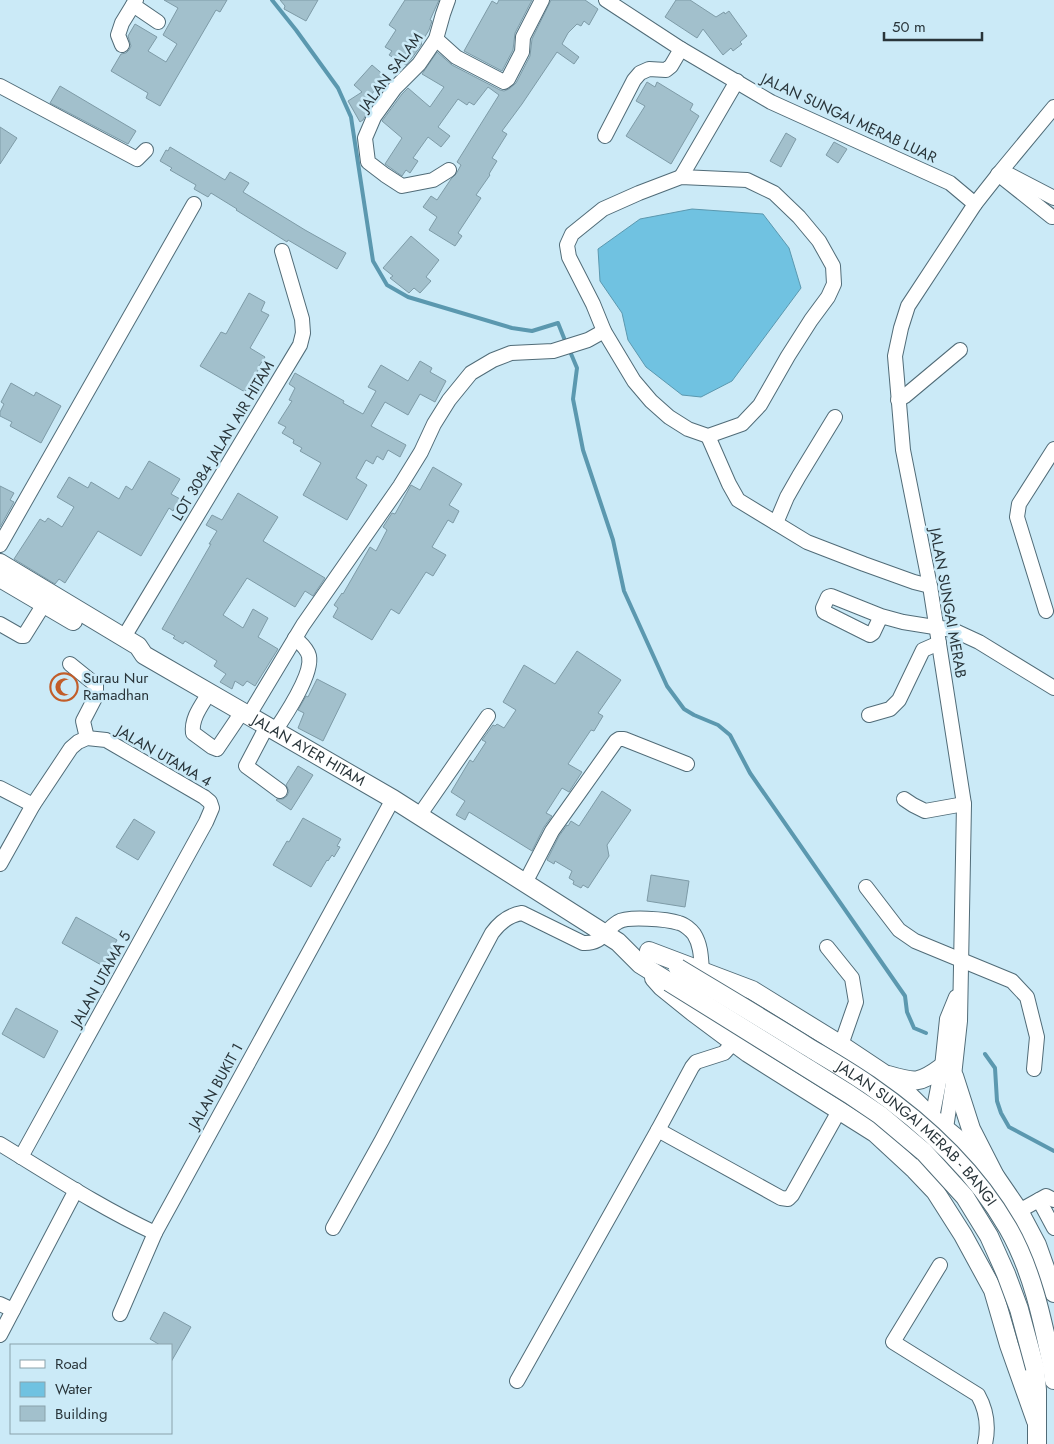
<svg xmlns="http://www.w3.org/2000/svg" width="1054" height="1444" font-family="Jost,sans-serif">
<rect width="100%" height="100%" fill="#cbeaf7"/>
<path fill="#70c2e1" stroke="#5b98af" d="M692,209L763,214L789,248L801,288L732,381L701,397L682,395L646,367L628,340L622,313L600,281L598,249L640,219Z"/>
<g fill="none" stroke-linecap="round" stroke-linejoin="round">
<g stroke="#5b98af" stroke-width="4">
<path d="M272,0L296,30L338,88L351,117L373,261L387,285L408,297L512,328L532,331L558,323L566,343"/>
<path d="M569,349L577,368L573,399L583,450L613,540L624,591L667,686L684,709L694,715L718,725L730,735L750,773L905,996L907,1012L914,1028L926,1033"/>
<path d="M985,1054L995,1068L997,1101L1001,1113L1009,1127L1054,1151"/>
</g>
</g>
<g fill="#a2c0cc" stroke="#7e9ba7">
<path d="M164,0H227L220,12L216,10L160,106L146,98L148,93L111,71L121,54L126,53L129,50L131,46L128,36L135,24L157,37L148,51L166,62L177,44L163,35L178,8Z"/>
<path d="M280,0H318L306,21L284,9L285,6Z"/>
<path d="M405,0H439L430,20L432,21L429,30L421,43L422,44L412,58L406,65L389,55L392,51L385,47L396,30L389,25Z"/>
<path d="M499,0H532L515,33L513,50L502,71L464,51L492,1L497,4Z"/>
<path d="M551,0H585L598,9L589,25L584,21L581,26L577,24L568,33L562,44L579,57L574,64L557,52L522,104L502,131L507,134L492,158L497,161L489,174L490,175L476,195L481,198L458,233L462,236L455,246L429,230L437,217L423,207L431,196L437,200L451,179L456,174L461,165L457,162L499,95L488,87L474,105L469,102L467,105L458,99L438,127L450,136L441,147L428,137L413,158L418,161L410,173L406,170L402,176L385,164L402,138L382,121L402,94L408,88L430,107L444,87L422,74L437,52L452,65L500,90L504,91L509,89L516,83L530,56L532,39Z"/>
<path d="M676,0H690L716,17L724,12L725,14L729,11L747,36L740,42L742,44L733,51L731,48L723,55L703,29L697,38L665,17Z"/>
<path d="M372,65L386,77L365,102L369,109L363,120L360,122L348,101L362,92L354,85Z"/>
<path d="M647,82L655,87L657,82L693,104L690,110L699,116L671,164L626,136L645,106L636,101Z"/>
<path d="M60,86L136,131L128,144L50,103Z"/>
<path d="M0,127L17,138L0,164Z"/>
<path d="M786,133L796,139L781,167L770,161Z"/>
<path d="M834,142L847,149L838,163L826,155Z"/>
<path d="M170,147L225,180L230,172L249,183L243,192L305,230L346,253L337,269L288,240L287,242L236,210L237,209L211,193L208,197L194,189L196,185L170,170L172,168L160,161L166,150L168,151Z"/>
<path d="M411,236L439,260L426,277L431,281L420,293L414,288L409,293L390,278L393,276L383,268Z"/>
<path d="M249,293L265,302L261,311L269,315L250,348L265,357L259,366L260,367L245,392L200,366L221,332L226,334Z"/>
<path d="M420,361L432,368L430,372L446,381L435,402L420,394L408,415L385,402L371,426L406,445L400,457L388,450L383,460L377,456L373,464L366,460L356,478L367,485L347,520L303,495L321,463L300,451L302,448L293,443L294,440L282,433L286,427L278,423L292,401L289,400L295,388L289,384L295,373L344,401L343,403L363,414L376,391L368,387L381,365L408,381Z"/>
<path d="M11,383L34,396L36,392L61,406L41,443L10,426L12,422L0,416V412L4,404L1,402Z"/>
<path d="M149,461L180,479L171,494L180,499L173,511L169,508L141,556L98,531L65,583L59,579L55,584L14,559L40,519L45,522L48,518L62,527L74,507L57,497L69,477L88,488L91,482L119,499L126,486L132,490Z"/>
<path d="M433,467L462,484L449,505L459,511L453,523L448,520L432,547L446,555L433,576L426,572L399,614L391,609L372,640L333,617L338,608L334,605L342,593L343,594L370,547L376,551L387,530L383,527L392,513L395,514L411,485L420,490Z"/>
<path d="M0,486L14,493L10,500L14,502L0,527Z"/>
<path d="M238,493L278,517L263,541L325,578L313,596L305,591L295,607L247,578L223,615L243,628L253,609L268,618L258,637L278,649L255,686L247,681L243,686L235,681L232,689L220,682L226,674L214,666L217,661L185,641L183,644L173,638L175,636L162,629L211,544H209L217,531L206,525L212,515L222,520Z"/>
<path d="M577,651L621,680L598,713L603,716L594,731L591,730L568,764L582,772L569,792L562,788L546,813L552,816L544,827L532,851L469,812L465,820L456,815L465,801L451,792L470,760L473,762L486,742L482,740L493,725L495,726L497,724L504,728L516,710L503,702L524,665L555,684Z"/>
<path d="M317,679L346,694L323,741L298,728L304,713L298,710L306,696L308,697Z"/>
<path d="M298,766L313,775L291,810L276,800L277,799H283L287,796L289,791L286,785Z"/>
<path d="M602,791L631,810L607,845L609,856L588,888L583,885L581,888L573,884L574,881L569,878L572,871L555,861L554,864L547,860L559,836L567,825L568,826L571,821L579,826Z"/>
<path d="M303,818L341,839L337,846L340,847L334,857L332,855L328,861L327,860L311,887L273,865L287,841L289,842Z"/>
<path d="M134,819L155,832L138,860L116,847Z"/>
<path d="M651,875L689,881L685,907L647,901Z"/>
<path d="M76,917L117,940L103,966L62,943Z"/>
<path d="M16,1008L58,1031L44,1058L2,1034Z"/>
<path d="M164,1312L191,1327L171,1362V1345H160L150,1339Z"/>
</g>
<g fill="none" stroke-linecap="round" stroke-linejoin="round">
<g stroke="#516c78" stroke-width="16">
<g id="minor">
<path d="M136,0L133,5L158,22"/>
<path d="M448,0L443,14L436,39L419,64L395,88L374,117L365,138L368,162L385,175L402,186L433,180L449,170"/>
<path d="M606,0L681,49L771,102L950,183L975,204"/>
<path d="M436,39L456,57L504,82L508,79L522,52L523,37L542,0"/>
<path d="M122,45L118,35L122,23L133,5"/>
<path d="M0,86L137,159L146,150"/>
<path d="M605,136L634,80L640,73L649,69L666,70L671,66L681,49"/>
<path d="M1006,173L1054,198"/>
<path d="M998,174L1052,217"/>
<path d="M681,177L747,180L774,193L799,217L819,241L833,266L834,284L828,297L811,320L788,356L760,405L742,424L708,436L688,429L669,417L651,401L634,381L604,331L593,304L569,257L567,245L572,234L603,209L639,193Z"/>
<path d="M681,177L737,81"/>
<path d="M898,400L905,396L960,350"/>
<path d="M708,436L729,484L738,500L807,542L864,564L914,582L930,586"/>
<path d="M776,523L787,497L799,476L835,417"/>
<path d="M0,545L194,204"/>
<path d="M1046,611L1017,517L1019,504L1054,449"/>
<path d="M881,616L873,633L870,635L824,612L823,608L828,597L831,596L881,616L903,622L953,630L979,642L1054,688"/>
<path d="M0,624L21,636H24L44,604"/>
<path d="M124,637L300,345L303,333L302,319L282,251"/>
<path d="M70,664L96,685V696L83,721L87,738"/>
<path d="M209,693C202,705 191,718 193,733L212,747L217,749L242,712"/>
<path d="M249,715L303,625L400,486L421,452L434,424L449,400L471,373L493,360L511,353L553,351L588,340L604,331"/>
<path d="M869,715L890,709L899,700L923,650L939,643"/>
<path d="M267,726L246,766L280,791"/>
<path d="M275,731C285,716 313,674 309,656C307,648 300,643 295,638"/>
<path d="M0,788L33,805"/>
<path d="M904,799L913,805L925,811L964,804"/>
<path d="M419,816L488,716"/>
<path d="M0,864L33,805L71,748L78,742L87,738L106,740L204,797L210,802L212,808L206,822L21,1157"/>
<path d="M525,883L552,831L616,741L619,739H624L687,764"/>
<path d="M866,887L899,930L915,941L1012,981L1027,997L1037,1037L1034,1069"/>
<path d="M827,947L852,978L856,1002L841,1045"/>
<path d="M930,1125L932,1118L942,1067L947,1019L956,997"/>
<path d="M658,1130L781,1198L788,1199L792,1195L839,1111"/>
<path d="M0,1144C51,1175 101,1208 155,1233L393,799"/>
<path d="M922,1164L932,1155L946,1128L954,1076L960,1021L964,804L930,586L903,450L895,356L901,328L908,306L975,204L1001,171L1054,107"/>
<path d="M1039,1200L1054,1228"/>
<path d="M1019,1211L1046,1196L1054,1200"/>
<path d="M333,1228L382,1140L492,933C500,922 509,915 522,913L583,943C603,944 603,931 618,922C627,916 667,919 679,923C684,924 691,930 694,934C701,945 701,958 702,971"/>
<path d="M940,1265L893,1342L978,1395C987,1411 989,1426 985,1444"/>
<path d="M0,1304L13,1310"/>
<path d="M120,1314L155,1233"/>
<path d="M0,1335L76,1190"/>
<path d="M517,1381L658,1130L692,1067L696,1062L724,1053L734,1042"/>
</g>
</g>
<g stroke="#516c78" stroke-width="20">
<g id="major">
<path id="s1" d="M0,563L138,646L144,655L393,799L618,942L640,964L669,982"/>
<path d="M0,578L73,621"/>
<path d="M649,951L752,990L841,1045L883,1073L905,1091L932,1118L970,1149L995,1176"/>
<path d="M654,978L662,987L693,1012L748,1053L875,1133L915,1170L935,1191L963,1235L993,1290L1009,1345L1036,1421"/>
<path d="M888,1075C915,1083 919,1084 942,1067"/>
<path d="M954,1076L971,1129L995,1176L1019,1211L1037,1245L1054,1293"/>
<path d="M1052,1365L1054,1380"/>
<path d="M1035,1368L1037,1390V1444"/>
</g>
</g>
<use href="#minor" stroke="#fff" stroke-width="14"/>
<use href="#major" stroke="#fff" stroke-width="18"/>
<g stroke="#516c78" stroke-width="20" stroke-linecap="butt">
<g id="major-bridge">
<path id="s2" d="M678,968C721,994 765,1020 808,1047C828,1059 849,1071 869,1085C924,1123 974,1169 1008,1228C1032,1270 1042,1318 1052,1365"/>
<path d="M669,982L849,1094L880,1115L924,1152L965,1197L989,1236L1006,1274L1019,1309L1035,1368"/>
</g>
</g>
<use href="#major-bridge" stroke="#fff" stroke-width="18"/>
</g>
<defs>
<g id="mosque-ring" transform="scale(1.4375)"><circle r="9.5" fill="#cbeaf7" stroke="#c25d29" stroke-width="1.5"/><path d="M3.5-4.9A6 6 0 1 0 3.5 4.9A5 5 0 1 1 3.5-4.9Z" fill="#c25d29"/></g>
</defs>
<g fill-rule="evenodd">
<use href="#mosque-ring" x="64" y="687"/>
</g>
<g text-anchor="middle" stroke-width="5" stroke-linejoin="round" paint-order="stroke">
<g font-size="15" fill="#29353a" stroke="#cbeaf7">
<text transform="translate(391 72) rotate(-53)" y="5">JALAN SALAM</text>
<text transform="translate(849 118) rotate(25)" y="5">JALAN SUNGAI MERAB LUAR</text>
<text transform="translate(223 441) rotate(-59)" y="5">LOT 3084 JALAN AIR HITAM</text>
<text transform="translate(948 603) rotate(80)" y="5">JALAN SUNGAI MERAB</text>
<text dy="5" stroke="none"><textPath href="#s1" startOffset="362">JALAN AYER HITAM</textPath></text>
<text transform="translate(164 756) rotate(30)" y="5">JALAN UTAMA 4</text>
<text transform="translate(101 979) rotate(-61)" y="5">JALAN UTAMA 5</text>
<text transform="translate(216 1086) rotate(-61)" y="5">JALAN BUKIT 1</text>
<text dy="5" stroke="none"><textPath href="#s2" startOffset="292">JALAN SUNGAI MERAB - BANGI</textPath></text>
</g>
<g font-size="15" fill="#29353a" stroke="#cbeaf7" text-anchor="start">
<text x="83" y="683">Surau Nur<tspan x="83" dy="17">Ramadhan</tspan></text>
</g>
</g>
<rect x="10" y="1344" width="162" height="90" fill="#cbeaf7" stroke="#8aa2ab"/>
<rect x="20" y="1360" width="25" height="8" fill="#ffffff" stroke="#8aa2ab"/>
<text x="55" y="1369" font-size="15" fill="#29353a">Road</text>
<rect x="20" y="1382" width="25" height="15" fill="#70c2e1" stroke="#8aa2ab"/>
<text x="55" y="1394" font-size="15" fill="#29353a">Water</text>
<rect x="20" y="1406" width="25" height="15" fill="#a2c0cc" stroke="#8aa2ab"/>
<text x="55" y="1419" font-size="15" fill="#29353a">Building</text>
<path d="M884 32v8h98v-8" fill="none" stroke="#29353a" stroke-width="2.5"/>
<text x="892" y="32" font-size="15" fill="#29353a" stroke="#cbeaf7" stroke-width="4" paint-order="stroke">50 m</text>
</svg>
